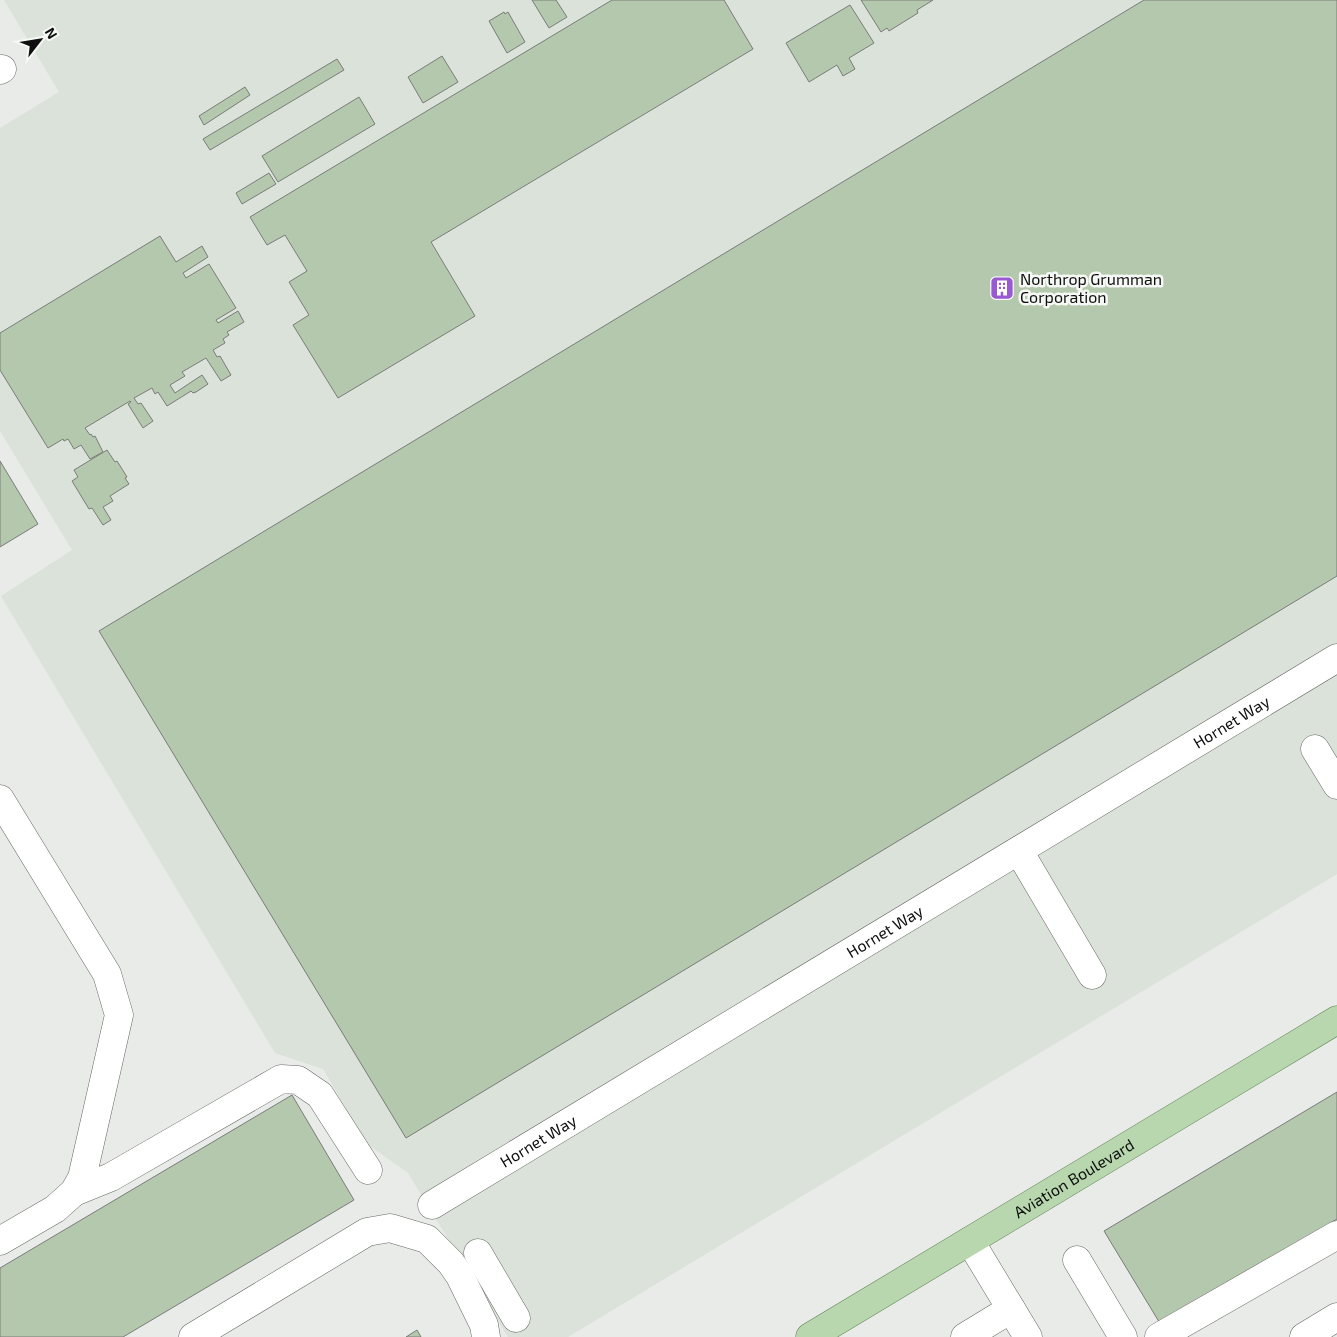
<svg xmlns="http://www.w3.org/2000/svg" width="1337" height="1337" font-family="'Exo 2',sans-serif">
<rect width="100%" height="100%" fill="#e8ebe8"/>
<path fill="#dbe2d9" d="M4,0H1337V874L568,1337H508L408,1173L367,1144L323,1069L275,1053L1,596L72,550L0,431V128L59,92Z"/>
<g fill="#b4c8ad" stroke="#7a7c79">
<path d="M532,0H556L567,17L549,28Z"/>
<path d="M612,0H724L753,49L431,242L475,316L338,398L293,325L309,315L289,282L307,271L285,235L267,245L250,217Z"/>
<path d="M861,0H933L917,10L918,13L889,31L887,28L881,32Z"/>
<path d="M1144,0H1337V576L406,1138L99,631Z"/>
<path d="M850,5L874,43L849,58L855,69L843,76L837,65L809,82L786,43Z"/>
<path d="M504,12L505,14L508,12L525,42L507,53L489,21Z"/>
<path d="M442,56L458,82L423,103L408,77Z"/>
<path d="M337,59L344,70L210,150L203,139Z"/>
<path d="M245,87L250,95L204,125L199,116Z"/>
<path d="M359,97L375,124L278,182L262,156Z"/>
<path d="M269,173L276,184L242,204L236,193Z"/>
<path d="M160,236L176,262L202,246L208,257L183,273L186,278L209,264L236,308L216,320L218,323L238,311L244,322L227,332L229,335L223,339L225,343L213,350L217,357L220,356L231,375L221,381L206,358L182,372L185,376L170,385L175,393L202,375L208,384L196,392L193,393L191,391L167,406L158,392L155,394L152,388L134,398L138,404L141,403L153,421L143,428L128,404L131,402L130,401L85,428L90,435L91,434L93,437L95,436L103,452L90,459L81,445L74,449L68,439L64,441L63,439L48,448L0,370V333Z"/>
<path d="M107,450L115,462L117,461L127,477L125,478L129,484L110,496L113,501L103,507L111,520L103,525L92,508L89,509L72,481L78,477L74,470Z"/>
<path d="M0,461L38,524L0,547Z"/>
<path d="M1337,1092V1219L1161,1325L1104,1231Z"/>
<path d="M292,1095L354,1200L123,1337H0V1268Z"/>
<path d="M417,1330L421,1337H406Z"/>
</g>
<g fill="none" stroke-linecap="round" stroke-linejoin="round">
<g stroke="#666966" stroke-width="29">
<g id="minor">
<path d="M0,70L2,69"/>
<path d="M1315,749L1337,785"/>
<path d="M0,799L107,974L119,1015L82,1178L74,1192L55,1209L0,1241"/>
<path d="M1019,851L1092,975"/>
<path d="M74,1192L111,1177L281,1079L298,1080L320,1095L368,1170"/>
<path id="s1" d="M432,1205L1337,658"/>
<path d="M970,1241L1028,1337"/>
<path d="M478,1253L516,1318"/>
<path d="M1077,1260L1123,1337"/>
<path d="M193,1337L367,1232L390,1228L427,1239L451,1263L460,1276L484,1325L486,1337"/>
<path d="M965,1337L1011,1309"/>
<path d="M1159,1337L1337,1235"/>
<path d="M1304,1337L1337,1317"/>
</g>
</g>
<g stroke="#5e7f53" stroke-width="29">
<g id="major">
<path id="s2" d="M810,1337L1337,1020"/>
</g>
</g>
<use href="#minor" stroke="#fff" stroke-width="28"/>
<use href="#major" stroke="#b8d7ae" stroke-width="28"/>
</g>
<defs>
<g id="building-square" transform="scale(1.25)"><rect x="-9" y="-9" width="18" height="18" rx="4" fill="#995ad1" stroke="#f6f8f5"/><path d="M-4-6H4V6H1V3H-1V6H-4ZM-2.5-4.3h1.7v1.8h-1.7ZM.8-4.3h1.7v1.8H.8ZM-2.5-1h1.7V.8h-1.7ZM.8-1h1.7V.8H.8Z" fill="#fff"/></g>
</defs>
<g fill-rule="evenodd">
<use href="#building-square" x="1002" y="288"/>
</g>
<g text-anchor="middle" stroke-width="5" stroke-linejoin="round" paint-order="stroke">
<g font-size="16" fill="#0e0f0e" stroke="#f6f8f5" text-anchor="start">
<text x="1020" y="285">Northrop Grumman<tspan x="1020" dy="18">Corporation</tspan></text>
</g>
<g font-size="16" fill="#0e0f0e" stroke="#f6f8f5">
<text dy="6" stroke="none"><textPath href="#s1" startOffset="934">Hornet Way</textPath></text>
<text dy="6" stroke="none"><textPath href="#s1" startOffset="529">Hornet Way</textPath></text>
<text dy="6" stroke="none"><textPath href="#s1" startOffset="124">Hornet Way</textPath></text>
<text dy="6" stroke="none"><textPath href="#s2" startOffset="308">Aviation Boulevard</textPath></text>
</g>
</g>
<g transform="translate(40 40) rotate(59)" stroke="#f6f8f5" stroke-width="4" paint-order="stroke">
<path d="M0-4L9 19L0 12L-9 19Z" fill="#0e0f0e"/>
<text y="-8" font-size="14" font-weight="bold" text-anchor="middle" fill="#0e0f0e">N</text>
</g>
</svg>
